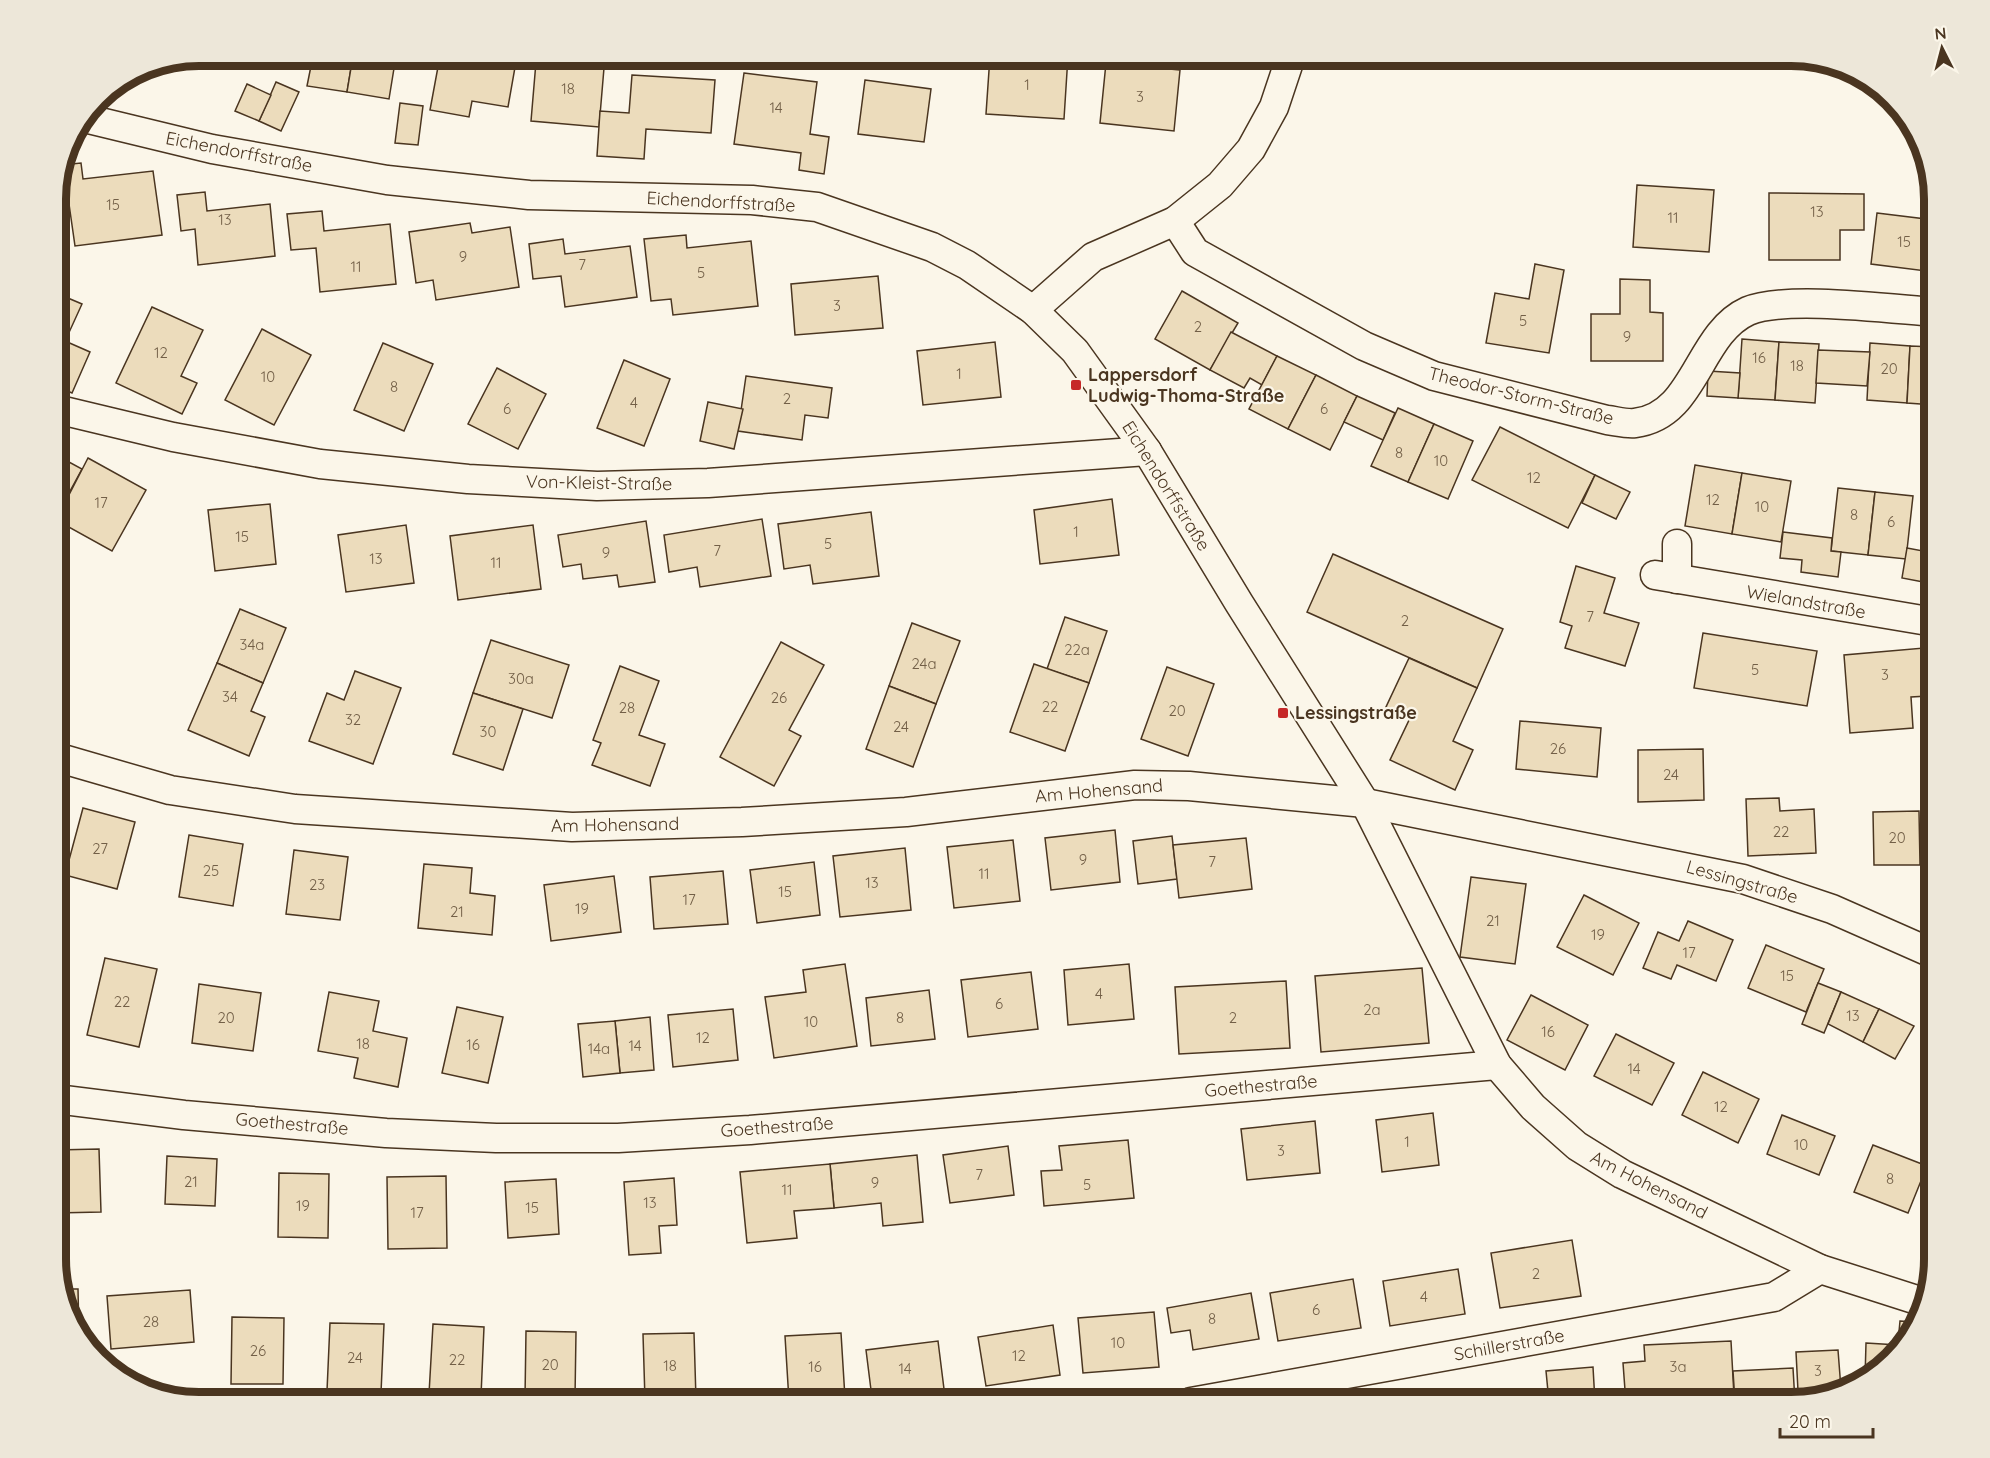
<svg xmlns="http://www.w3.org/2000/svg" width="1990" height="1458" font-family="Quicksand,sans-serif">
<rect width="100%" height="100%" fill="#fbf6e9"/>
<g fill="#ecdcbc" stroke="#4a3520" stroke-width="1.5">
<path d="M313,56H353L347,92L307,86Z"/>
<path d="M353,56H396L389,99L347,92Z"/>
<path d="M440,56H517L508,107L472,101L469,117L430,110Z"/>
<path d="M990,56H1068L1064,119L986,114Z"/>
<path d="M1346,56H1382L1380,62Z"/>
<path d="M536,62L604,68L599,127L531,121Z"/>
<path d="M1106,63L1180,70L1174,131L1100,123Z"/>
<path d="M744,73L817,82L810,134L829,137L824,174L799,170L801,153L734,144Z"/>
<path d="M632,75L715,80L711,133L646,129L644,159L597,156L600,111L629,113Z"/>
<path d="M865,80L931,89L924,142L858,134Z"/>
<path d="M276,82L299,92L281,131L259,121Z"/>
<path d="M247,84L271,95L259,121L235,111Z"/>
<path d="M400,103L423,106L418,145L395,143Z"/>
<path d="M81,163L83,179L153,171L162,235L75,246L69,204L56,206V189L62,165Z"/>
<path d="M1637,185L1714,190L1709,252L1633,247Z"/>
<path d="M205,192L207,211L270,204L275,256L198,265L195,229L181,231L177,195Z"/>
<path d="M1769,193L1864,194V230H1840V260H1769Z"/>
<path d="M322,211L324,231L390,224L396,284L320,292L316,248L291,250L287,214Z"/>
<path d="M1877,213L1934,220V272L1871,264Z"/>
<path d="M470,223L472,233L510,227L519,287L436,300L433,280L416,283L409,232Z"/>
<path d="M686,235L687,248L751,241L758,306L673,315L671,299L651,301L644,239Z"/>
<path d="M563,239L565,254L630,246L637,297L565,307L561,276L533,279L529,244Z"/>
<path d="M1535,264L1564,270L1549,353L1486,343L1495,293L1529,299Z"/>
<path d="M878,276L883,328L795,335L791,284Z"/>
<path d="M1620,279L1650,280V312L1663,313V361H1591V314H1620Z"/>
<path d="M1182,291L1238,323L1210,370L1155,339Z"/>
<path d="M56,293L82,304L56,361Z"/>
<path d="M152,307L203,330L181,376L197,383L182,414L116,383Z"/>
<path d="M262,329L311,355L274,425L225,400Z"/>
<path d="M1231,332L1277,356L1262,385L1250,378L1244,388L1210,370Z"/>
<path d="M1742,339L1779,342L1775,400L1738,398Z"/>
<path d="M65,341L90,352L72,393L56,386V361Z"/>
<path d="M995,342L1001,397L923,405L917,351Z"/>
<path d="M1779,342L1819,344L1815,403L1775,400Z"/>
<path d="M383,343L433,364L404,431L354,410Z"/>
<path d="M1870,343L1910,346L1907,403L1867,400Z"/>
<path d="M1910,346L1934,347V405L1907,403Z"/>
<path d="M1818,350L1870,352L1867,386L1816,383Z"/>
<path d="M1277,356L1316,375L1288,429L1249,409Z"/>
<path d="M624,360L670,379L644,446L597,428Z"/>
<path d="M497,368L546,394L518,449L468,424Z"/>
<path d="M1708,371L1740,373L1738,398L1707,396Z"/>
<path d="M1316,375L1357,396L1330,450L1288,429Z"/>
<path d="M746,376L832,388L828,418L805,415L802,440L738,431Z"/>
<path d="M1357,396L1395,413L1383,440L1344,422Z"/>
<path d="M708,402L743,409L734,449L700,441Z"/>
<path d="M1398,408L1434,424L1408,482L1371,466Z"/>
<path d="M1434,424L1473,441L1448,499L1408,482Z"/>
<path d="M1500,427L1595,475L1568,528L1472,480Z"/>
<path d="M56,455L82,469L56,517Z"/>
<path d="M88,458L146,490L112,551L56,520Z"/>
<path d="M1695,465L1742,473L1732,534L1685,526Z"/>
<path d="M1742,473L1791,481L1781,542L1732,534Z"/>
<path d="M1595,475L1630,492L1616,519L1582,503Z"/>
<path d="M1838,488L1875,492L1868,555L1831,551Z"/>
<path d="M1875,492L1913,496L1906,559L1868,555Z"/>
<path d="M1112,499L1119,555L1040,564L1034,510Z"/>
<path d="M270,504L276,564L215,571L208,510Z"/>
<path d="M871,512L879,576L813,584L810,565L784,569L778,524Z"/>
<path d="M762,519L771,576L700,587L697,567L669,572L664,535Z"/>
<path d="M646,521L655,582L619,587L617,575L583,579L581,564L563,567L558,535Z"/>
<path d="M406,525L414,583L346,592L338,535Z"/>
<path d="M533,525L541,589L458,600L450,536Z"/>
<path d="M1783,532L1832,538L1831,551L1841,552L1838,577L1801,572L1802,560L1780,558Z"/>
<path d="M1907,548L1934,553V584L1902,578Z"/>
<path d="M1333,554L1503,629L1477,688L1307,612Z"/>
<path d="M1576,566L1615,578L1604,613L1639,623L1625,666L1565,648L1572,626L1560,622Z"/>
<path d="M240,609L286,628L263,683L217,663Z"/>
<path d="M1065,617L1107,631L1089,683L1047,669Z"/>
<path d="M912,623L960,641L936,704L889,686Z"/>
<path d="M1703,633L1817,651L1807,706L1694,688Z"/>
<path d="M491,640L569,665L552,718L473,693Z"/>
<path d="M781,642L824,665L789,730L801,736L774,786L720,757Z"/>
<path d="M1924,648L1928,696L1911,697L1913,728L1850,733L1844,655Z"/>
<path d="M1934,654V695L1928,696L1923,655Z"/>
<path d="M1409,658L1477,688L1453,741L1473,750L1455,790L1390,760L1410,718L1386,707Z"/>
<path d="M217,663L263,683L251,711L265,717L249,756L188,730Z"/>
<path d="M1034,664L1089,683L1065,751L1010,732Z"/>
<path d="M56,666L68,672L56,699Z"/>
<path d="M620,666L659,681L639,735L665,744L650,786L592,765L601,743L593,740Z"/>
<path d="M1167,667L1214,684L1188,756L1141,739Z"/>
<path d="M355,671L401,688L373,764L309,741L327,693L344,700Z"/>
<path d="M889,686L936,704L913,767L866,749Z"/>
<path d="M473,693L523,709L503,770L453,754Z"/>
<path d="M1520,721L1601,728L1597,777L1516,769Z"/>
<path d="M1703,749L1704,800L1638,802V750Z"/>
<path d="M1779,798L1780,811L1814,809L1816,853L1748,856L1746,799Z"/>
<path d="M83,808L135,822L117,889L65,875Z"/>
<path d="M1919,811L1920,865H1874L1873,812Z"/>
<path d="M1115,830L1120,882L1051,890L1045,838Z"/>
<path d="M189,835L243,844L233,906L179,897Z"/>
<path d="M1172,836L1177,879L1138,884L1133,841Z"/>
<path d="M1246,838L1252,889L1179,898L1173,845Z"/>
<path d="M1013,840L1020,901L954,908L947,847Z"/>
<path d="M905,848L911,910L840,917L833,856Z"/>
<path d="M294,850L348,857L340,920L286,914Z"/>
<path d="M814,862L820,915L757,923L750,870Z"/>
<path d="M424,864L472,868L470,893L495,896L492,935L418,928Z"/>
<path d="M723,871L728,924L654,929L650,877Z"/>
<path d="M614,876L621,932L551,941L544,885Z"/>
<path d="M1471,877L1526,884L1515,964L1460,957Z"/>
<path d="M1584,895L1639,923L1613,975L1557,947Z"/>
<path d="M1688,921L1733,940L1716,981L1677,965L1671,979L1643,968L1658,932L1679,941Z"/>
<path d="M1766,945L1824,969L1806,1012L1748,988Z"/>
<path d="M105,958L157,969L139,1047L87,1035Z"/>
<path d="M845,964L857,1046L774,1058L765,997L806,992L803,970Z"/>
<path d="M1129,964L1134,1019L1068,1025L1064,970Z"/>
<path d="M1422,968L1429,1043L1321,1052L1315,976Z"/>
<path d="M1031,972L1038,1029L968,1037L961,980Z"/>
<path d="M1286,981L1290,1048L1179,1054L1175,987Z"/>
<path d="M1818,983L1841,992L1824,1033L1802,1024Z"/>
<path d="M199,984L261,993L253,1051L192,1043Z"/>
<path d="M929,990L935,1039L871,1046L866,998Z"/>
<path d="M329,992L379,1001L373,1031L407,1038L398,1087L354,1078L358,1058L318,1051Z"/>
<path d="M1841,992L1879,1009L1863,1042L1828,1024Z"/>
<path d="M1531,995L1588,1025L1565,1070L1507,1040Z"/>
<path d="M457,1007L503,1017L488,1083L442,1073Z"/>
<path d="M733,1009L738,1060L673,1067L668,1015Z"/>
<path d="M1879,1009L1914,1026L1895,1059L1863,1042Z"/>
<path d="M650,1017L654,1070L620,1073L615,1021Z"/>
<path d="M615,1021L620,1073L583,1077L578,1024Z"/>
<path d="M1616,1034L1674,1063L1652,1105L1594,1076Z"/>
<path d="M1703,1072L1759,1099L1738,1143L1682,1115Z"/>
<path d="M1433,1113L1439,1165L1382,1172L1376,1120Z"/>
<path d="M1782,1115L1835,1136L1819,1175L1767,1154Z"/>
<path d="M1315,1121L1320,1173L1247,1180L1241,1129Z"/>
<path d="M1128,1140L1134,1198L1044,1206L1041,1171L1062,1170L1059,1146Z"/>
<path d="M1873,1145L1927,1166L1908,1213L1854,1192Z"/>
<path d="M1008,1146L1014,1195L950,1203L943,1155Z"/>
<path d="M99,1149L101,1212L56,1213V1150Z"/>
<path d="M917,1155L923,1222L883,1226L881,1203L834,1208L830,1164Z"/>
<path d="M167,1156L217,1159L215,1206L165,1204Z"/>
<path d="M830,1164L834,1208L794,1211L797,1238L747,1243L740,1172Z"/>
<path d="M279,1173L329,1174L328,1238L278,1237Z"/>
<path d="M446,1176L447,1248L388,1249L387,1177Z"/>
<path d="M674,1178L677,1225L659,1226L661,1253L629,1255L624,1182Z"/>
<path d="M556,1179L559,1234L508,1238L505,1182Z"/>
<path d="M1934,1206V1238L1923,1233Z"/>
<path d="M1572,1240L1581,1296L1500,1308L1491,1253Z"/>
<path d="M1458,1269L1465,1314L1390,1326L1383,1281Z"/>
<path d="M1353,1279L1361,1328L1278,1341L1270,1293Z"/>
<path d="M62,1289H78L79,1336L75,1331Z"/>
<path d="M190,1290L194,1342L111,1349L107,1296Z"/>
<path d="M1251,1293L1259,1339L1193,1350L1190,1330L1171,1333L1167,1308Z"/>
<path d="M1154,1312L1159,1367L1083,1373L1078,1318Z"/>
<path d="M232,1317L284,1318L283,1384H231Z"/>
<path d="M1900,1321L1913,1322L1905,1346L1897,1353Z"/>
<path d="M330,1323L384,1324L381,1393L327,1391Z"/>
<path d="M433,1324L484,1327L481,1396L429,1394Z"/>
<path d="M1053,1325L1060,1375L986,1386L978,1337Z"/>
<path d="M526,1331L576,1332L575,1398H525Z"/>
<path d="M694,1333L696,1399L645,1400L643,1334Z"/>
<path d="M841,1333L845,1398L789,1401L785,1336Z"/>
<path d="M938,1341L944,1389L872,1398L866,1350Z"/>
<path d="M1731,1341L1734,1396L1647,1401V1390H1625L1623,1363L1645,1361L1644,1345Z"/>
<path d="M1866,1343L1898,1345L1897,1353L1865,1379Z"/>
<path d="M1838,1350L1841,1389L1798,1391L1796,1352Z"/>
<path d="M1593,1367L1595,1402H1549L1546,1371Z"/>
<path d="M1793,1368L1795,1402H1735L1733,1371Z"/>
</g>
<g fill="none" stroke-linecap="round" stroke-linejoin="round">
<g stroke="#4a3520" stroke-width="31">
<g id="minor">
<path d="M84,118L212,149L387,180L529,195L752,200L817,207L932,247L967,265L1033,310L1075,351L1147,451L1239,603L1365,803L1497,1065L1533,1107L1577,1146L1622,1174L1820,1269L1920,1301"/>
<path d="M1175,221L1195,252L1364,346L1434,376L1607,420C1616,421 1626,424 1635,423C1696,416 1697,334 1748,311C1785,295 1892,309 1934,312"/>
<path d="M1033,310L1093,257L1175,221L1220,185L1251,149L1274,107L1291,56"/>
<path d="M56,409L173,437L320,464L468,479L597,486L708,483L1147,451"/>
<path d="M1655,575L1934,622"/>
<path d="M1677,579V544"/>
<path d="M56,757L170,790L295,809L572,827L742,822L906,812L1135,785L1189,786L1365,803L1743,879L1832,909L1934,954"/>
<path d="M56,1099L184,1115L386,1133L496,1138H618L750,1130L1497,1065"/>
<path d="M1191,1402L1774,1297L1820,1269"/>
</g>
</g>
<use href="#minor" stroke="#fbf6e9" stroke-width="28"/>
</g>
<g fill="#c62828" stroke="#fbf6e9" stroke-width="2">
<rect x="1070" y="379" width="12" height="12" rx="3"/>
<rect x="1277" y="707" width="12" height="12" rx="3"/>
</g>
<g text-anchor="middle" stroke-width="4.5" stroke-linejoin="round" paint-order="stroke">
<g font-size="15" fill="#725f47">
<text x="1027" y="90">1</text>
<text x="568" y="94">18</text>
<text x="1140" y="102">3</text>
<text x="776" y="113">14</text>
<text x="113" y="210">15</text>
<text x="1817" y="217">13</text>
<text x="1673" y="223">11</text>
<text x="225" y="225">13</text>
<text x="1904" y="247">15</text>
<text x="463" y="262">9</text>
<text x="582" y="270">7</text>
<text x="356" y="272">11</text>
<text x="701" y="278">5</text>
<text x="837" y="311">3</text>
<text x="1523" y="326">5</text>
<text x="1198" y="332">2</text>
<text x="1627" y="342">9</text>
<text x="161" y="358">12</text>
<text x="1759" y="363">16</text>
<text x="1797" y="371">18</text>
<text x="1889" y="374">20</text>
<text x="959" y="379">1</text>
<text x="268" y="382">10</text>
<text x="394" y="392">8</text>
<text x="787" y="404">2</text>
<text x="634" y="408">4</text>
<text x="507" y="414">6</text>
<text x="1324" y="414">6</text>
<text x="1399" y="458">8</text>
<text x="1441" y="466">10</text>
<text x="1534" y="483">12</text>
<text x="1713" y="505">12</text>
<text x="101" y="508">17</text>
<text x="1762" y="512">10</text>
<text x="1854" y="520">8</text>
<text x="1891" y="527">6</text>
<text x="1076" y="537">1</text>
<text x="242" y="542">15</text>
<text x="828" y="549">5</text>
<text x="717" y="556">7</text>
<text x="606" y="558">9</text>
<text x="376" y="564">13</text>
<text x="496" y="568">11</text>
<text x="1590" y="622">7</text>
<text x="1405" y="626">2</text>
<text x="252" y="650">34a</text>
<text x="1077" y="655">22a</text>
<text x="924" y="669">24a</text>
<text x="1755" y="675">5</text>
<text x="1885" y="680">3</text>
<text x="521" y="684">30a</text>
<text x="230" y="702">34</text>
<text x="779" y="703">26</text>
<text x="1050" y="712">22</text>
<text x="627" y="713">28</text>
<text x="1177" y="716">20</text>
<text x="353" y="725">32</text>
<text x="901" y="732">24</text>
<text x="488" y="737">30</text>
<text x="1558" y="754">26</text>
<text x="1671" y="780">24</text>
<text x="1781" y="837">22</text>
<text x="1897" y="843">20</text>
<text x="100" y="854">27</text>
<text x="1083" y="865">9</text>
<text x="1212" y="867">7</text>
<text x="211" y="876">25</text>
<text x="984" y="879">11</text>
<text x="872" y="888">13</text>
<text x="317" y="890">23</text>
<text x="785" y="897">15</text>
<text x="689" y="905">17</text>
<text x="582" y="914">19</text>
<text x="457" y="917">21</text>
<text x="1493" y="926">21</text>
<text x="1598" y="940">19</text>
<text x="1689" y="958">17</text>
<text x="1787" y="981">15</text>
<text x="1099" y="999">4</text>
<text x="122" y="1007">22</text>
<text x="999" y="1009">6</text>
<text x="1372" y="1015">2a</text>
<text x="1853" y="1021">13</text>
<text x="226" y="1023">20</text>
<text x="900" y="1023">8</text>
<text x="1233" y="1023">2</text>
<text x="811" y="1027">10</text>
<text x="1548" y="1037">16</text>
<text x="703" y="1043">12</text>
<text x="363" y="1049">18</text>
<text x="473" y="1050">16</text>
<text x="635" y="1051">14</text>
<text x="599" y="1054">14a</text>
<text x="1634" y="1074">14</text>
<text x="1721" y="1112">12</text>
<text x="1407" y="1147">1</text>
<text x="1801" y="1150">10</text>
<text x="1281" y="1156">3</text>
<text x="979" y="1180">7</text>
<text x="1890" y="1184">8</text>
<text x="191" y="1187">21</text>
<text x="875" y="1188">9</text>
<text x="1087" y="1190">5</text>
<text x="787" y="1195">11</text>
<text x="650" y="1208">13</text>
<text x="303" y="1211">19</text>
<text x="532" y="1213">15</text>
<text x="417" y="1218">17</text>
<text x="1536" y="1279">2</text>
<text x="1424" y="1302">4</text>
<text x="1316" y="1315">6</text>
<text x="1212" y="1324">8</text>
<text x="151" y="1327">28</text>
<text x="1118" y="1348">10</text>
<text x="258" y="1356">26</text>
<text x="1019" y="1361">12</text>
<text x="355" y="1363">24</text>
<text x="457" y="1365">22</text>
<text x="550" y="1370">20</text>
<text x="670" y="1371">18</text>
<text x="815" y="1372">16</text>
<text x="1678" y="1372">3a</text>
<text x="905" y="1374">14</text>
<text x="1818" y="1376">3</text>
</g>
<g font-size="18" fill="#4a3520" stroke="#fbf6e9">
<text transform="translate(239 152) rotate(11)" y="6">Eichendorffstraße</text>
<text transform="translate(721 202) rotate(3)" y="6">Eichendorffstraße</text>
<text transform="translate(1521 396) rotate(14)" y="6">Theodor-Storm-Straße</text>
<text transform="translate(599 483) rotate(1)" y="6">Von-Kleist-Straße</text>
<text transform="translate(1166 486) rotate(58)" y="6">Eichendorffstraße</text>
<text transform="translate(1806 602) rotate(10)" y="6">Wielandstraße</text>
<text transform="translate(1099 791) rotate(-5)" y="6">Am Hohensand</text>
<text transform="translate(615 825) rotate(-1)" y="6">Am Hohensand</text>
<text transform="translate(1742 882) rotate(16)" y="6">Lessingstraße</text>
<text transform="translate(1261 1086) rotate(-5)" y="6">Goethestraße</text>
<text transform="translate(292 1124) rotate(5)" y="6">Goethestraße</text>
<text transform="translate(777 1127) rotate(-4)" y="6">Goethestraße</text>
<text transform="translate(1649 1185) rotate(27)" y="6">Am Hohensand</text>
<text transform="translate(1509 1345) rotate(-10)" y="6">Schillerstraße</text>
</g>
<g font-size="18" font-weight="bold" fill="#4a3520" stroke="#fbf6e9" text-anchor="start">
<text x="1088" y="381">Lappersdorf<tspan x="1088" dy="21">Ludwig-Thoma-Straße</tspan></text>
<text x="1295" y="719">Lessingstraße</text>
</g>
</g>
<path d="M0 0H1990V1458H0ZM199 66H1791A133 133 0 0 1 1924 199V1259A133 133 0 0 1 1791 1392H199A133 133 0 0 1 66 1259V199A133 133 0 0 1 199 66Z" fill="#ede7d9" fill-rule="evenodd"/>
<path fill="none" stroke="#4a3520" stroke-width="8" d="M199 66H1791A133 133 0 0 1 1924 199V1259A133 133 0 0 1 1791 1392H199A133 133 0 0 1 66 1259V199A133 133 0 0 1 199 66Z"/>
<g transform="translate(1942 48) rotate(354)" stroke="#fbf6e9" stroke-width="4.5" paint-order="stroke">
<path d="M0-4.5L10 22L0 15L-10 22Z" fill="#4a3520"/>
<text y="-9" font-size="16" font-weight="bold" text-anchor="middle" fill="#4a3520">N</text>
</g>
<path d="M1780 1428v9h93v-9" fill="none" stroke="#4a3520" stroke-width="3"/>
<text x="1789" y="1428" font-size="18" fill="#4a3520" stroke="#fbf6e9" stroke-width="4.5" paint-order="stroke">20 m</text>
</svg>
